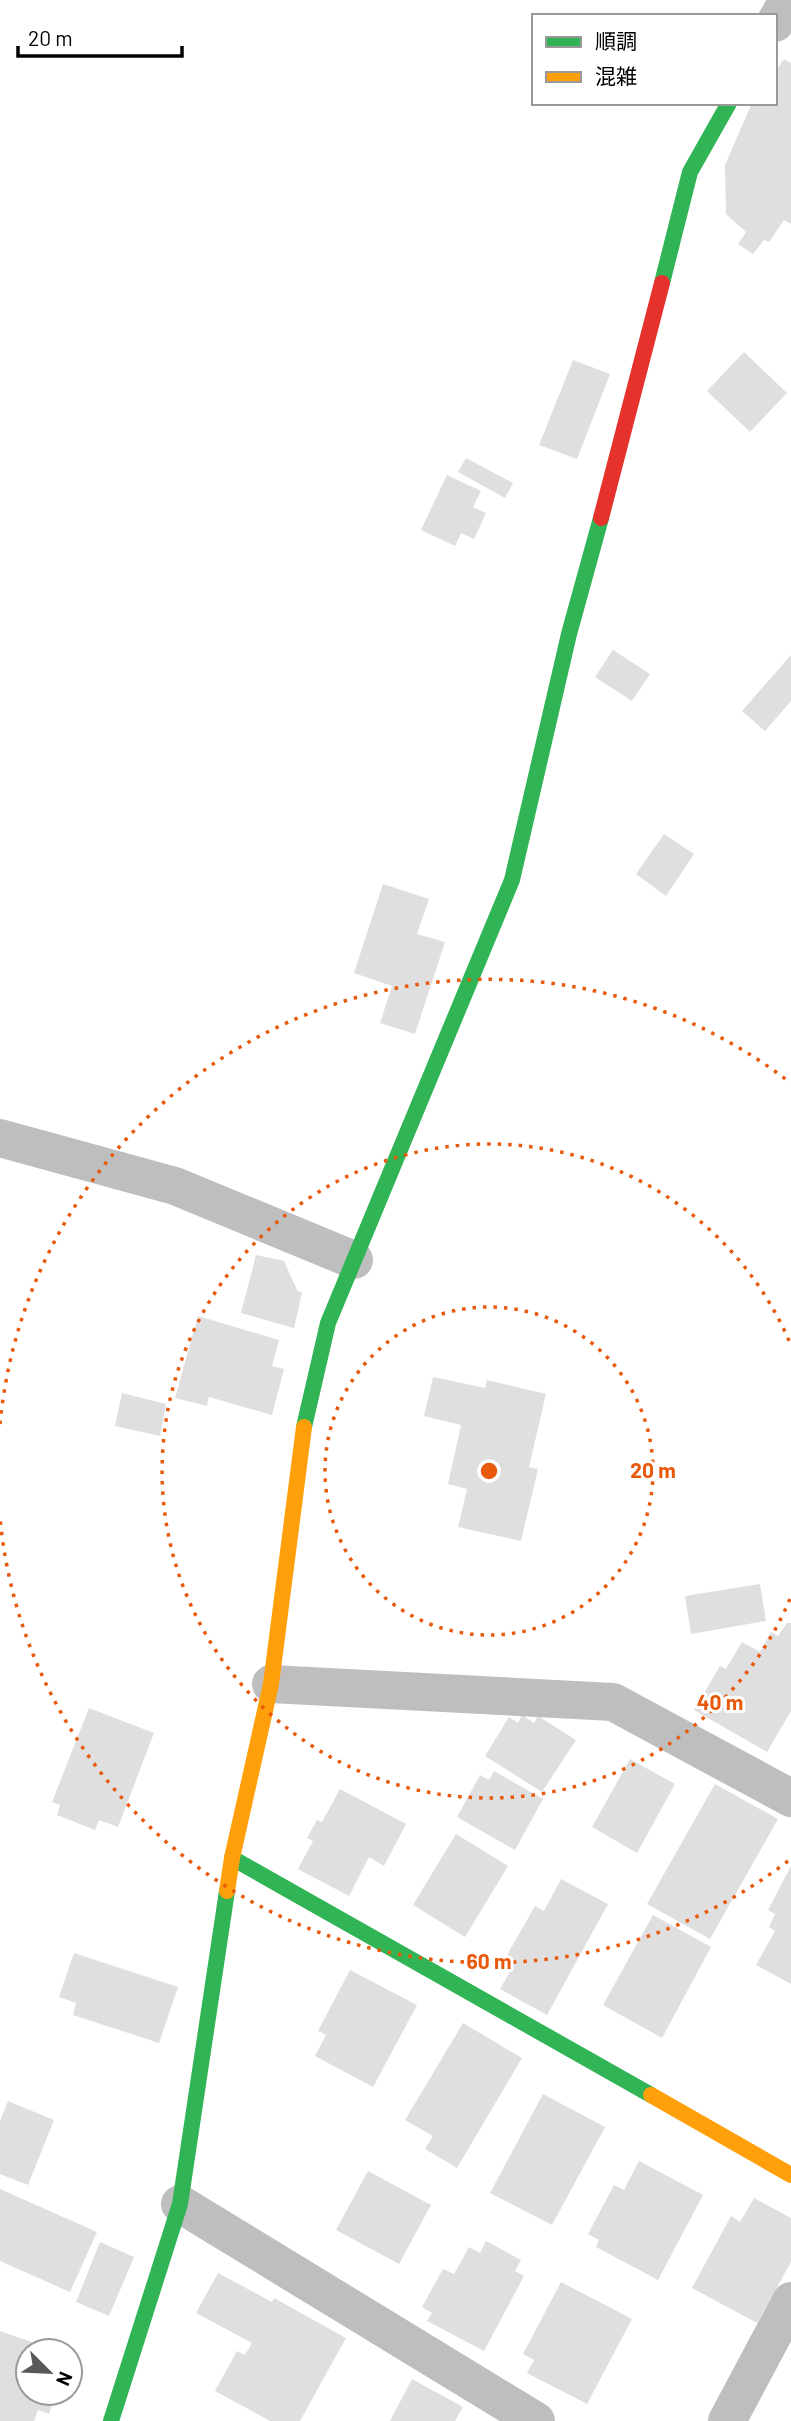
<svg xmlns="http://www.w3.org/2000/svg" width="791" height="2421" font-family="Barlow,'Noto Sans JP',sans-serif">
<rect width="100%" height="100%" fill="#fff"/>
<g fill="#dfdfdf">
<path d="M784,59L791,63V224L784,220L769,242L764,240L753,254L738,244L746,232L726,214L725,165L752,103H775V72Z"/>
<path d="M744,352L787,393L750,432L707,391Z"/>
<path d="M573,360L610,374L577,459L539,445Z"/>
<path d="M466,458L513,483L505,498L458,472Z"/>
<path d="M447,475L481,491L473,507L486,513L474,539L461,533L455,546L421,530Z"/>
<path d="M613,650L650,674L632,701L595,677Z"/>
<path d="M791,655V701L765,731L742,711Z"/>
<path d="M664,834L694,854L666,896L636,874Z"/>
<path d="M383,884L429,899L417,934L445,942L415,1034L380,1023L392,986L354,973Z"/>
<path d="M256,1255L284,1261L297,1290L302,1293L294,1328L241,1313Z"/>
<path d="M198,1316L279,1340L272,1366L284,1369L272,1415L209,1397L207,1406L175,1398Z"/>
<path d="M433,1377L485,1388L487,1380L546,1394L529,1467L538,1469L521,1541L458,1527L467,1489L448,1484L461,1425L424,1416Z"/>
<path d="M122,1393L166,1404L160,1436L115,1426Z"/>
<path d="M760,1584L766,1621L691,1634L685,1596Z"/>
<path d="M787,1623H791V1711L767,1752L694,1710L720,1666L726,1669L742,1642L760,1652L771,1632L778,1636Z"/>
<path d="M89,1708L154,1733L118,1827L99,1820L95,1830L57,1815L60,1805L52,1802Z"/>
<path d="M522,1715L534,1723L538,1716L576,1740L542,1792L485,1756L509,1717L518,1723Z"/>
<path d="M630,1759L675,1784L637,1853L592,1827Z"/>
<path d="M494,1771L543,1799L515,1850L457,1817L480,1775L489,1780Z"/>
<path d="M715,1784L778,1819L710,1939L647,1904Z"/>
<path d="M340,1789L406,1824L384,1866L369,1857L349,1896L298,1869L313,1841L307,1838L317,1820L322,1822Z"/>
<path d="M456,1834L508,1866L465,1937L413,1905Z"/>
<path d="M791,1866V1984L756,1965L775,1931L769,1927L775,1914L768,1910Z"/>
<path d="M561,1879L608,1904L547,2015L500,1989L512,1968L503,1962L535,1906L544,1911Z"/>
<path d="M653,1915L711,1947L662,2038L603,2005Z"/>
<path d="M74,1953L178,1987L159,2043L73,2015L76,2003L59,1997Z"/>
<path d="M350,1970L417,2005L373,2087L315,2056L326,2035L318,2031Z"/>
<path d="M463,2023L522,2058L457,2168L425,2149L433,2136L405,2120Z"/>
<path d="M543,2094L605,2127L552,2225L490,2193Z"/>
<path d="M8,2101L54,2120L28,2185L0,2174V2121Z"/>
<path d="M639,2161L703,2195L658,2280L596,2247L599,2240L588,2234L614,2185L624,2190Z"/>
<path d="M368,2171L431,2205L399,2264L336,2230Z"/>
<path d="M0,2189L97,2232L70,2292L0,2261Z"/>
<path d="M754,2198L791,2218V2262L757,2323L692,2288L731,2216L740,2222Z"/>
<path d="M486,2241L521,2260L515,2271L524,2276L484,2351L427,2321L432,2313L422,2307L443,2269L454,2274L469,2247L480,2253Z"/>
<path d="M100,2242L134,2257L109,2316L76,2302Z"/>
<path d="M218,2273L272,2302L274,2298L346,2338L300,2421H270L215,2391L237,2351L245,2355L252,2343L196,2313Z"/>
<path d="M561,2282L632,2319L587,2404L527,2373L534,2360L523,2354Z"/>
<path d="M0,2331L32,2342L27,2354L28,2393H56L49,2414L38,2410L34,2421H0Z"/>
<path d="M412,2379L463,2407L455,2421H390Z"/>
</g>
<g fill="none" stroke-linecap="round" stroke-linejoin="round">
<g stroke="#bebebe" stroke-width="38">
<path d="M775,23L788,0"/>
<path d="M0,1138L175,1186L354,1260"/>
<path d="M271,1684L613,1702L791,1798"/>
<path d="M180,2204L536,2421"/>
<path d="M727,2421L791,2301"/>
</g>
<g stroke="#30b455" stroke-width="16">
<path d="M662,283L690,172L729,103"/>
<path d="M304,1427L328,1323L512,880L569,634L601,518"/>
<path d="M232,1858L651,2095"/>
<path d="M111,2421L180,2204L227,1891"/>
</g>
<g stroke="#ff9f0a" stroke-width="16">
<path d="M227,1891L232,1858L271,1684L304,1427"/>
<path d="M651,2095L791,2175"/>
</g>
<path stroke="#e5322d" stroke-width="16" d="M601,518L662,283"/>
</g>
<g fill="none" stroke="#e8590c" stroke-width="3.5" stroke-dasharray="3.5 7">
<circle cx="489" cy="1471" r="164"/>
<path d="M790 1599A327 327 0 1 1 790 1343"/>
<path d="M788 1861A491 491 0 0 1 0 1518M0 1424A491 491 0 0 1 788 1081"/>
</g>
<circle cx="489" cy="1471" r="10" fill="#e8590c" stroke="#fff" stroke-width="3.5"/>
<g font-size="21" text-anchor="middle" font-weight="bold" fill="#e8590c" stroke="#fff" stroke-width="6" stroke-linejoin="round" paint-order="stroke">
<text x="653" y="1478">20 m</text>
<text x="720" y="1710">40 m</text>
<text x="489" y="1969">60 m</text>
</g>
<rect x="532" y="14" width="245" height="91" fill="#ffffff" stroke="#999999" stroke-width="2"/>
<rect x="546" y="37" width="35" height="10" fill="#30b455" stroke="#999999" stroke-width="2"/>
<text x="595" y="49" font-size="21" fill="#000000">順調</text>
<rect x="546" y="72" width="35" height="10" fill="#ff9f0a" stroke="#999999" stroke-width="2"/>
<text x="595" y="84" font-size="21" fill="#000000">混雑</text>
<g transform="translate(49 2372) rotate(114)"><circle r="33" fill="#ffffff" stroke="#999999" stroke-width="2"/>
<path d="M0-5L12 26L0 18L-12 26Z" fill="#595959"/>
<text y="-10" font-size="19" font-weight="bold" text-anchor="middle" fill="#000000">N</text>
</g>
<path d="M18 46v10h164v-10" fill="none" stroke="#000000" stroke-width="3.5"/>
<text x="28" y="46" font-size="21" fill="#000000" stroke="#ffffff" stroke-width="5" paint-order="stroke">20 m</text>
</svg>
